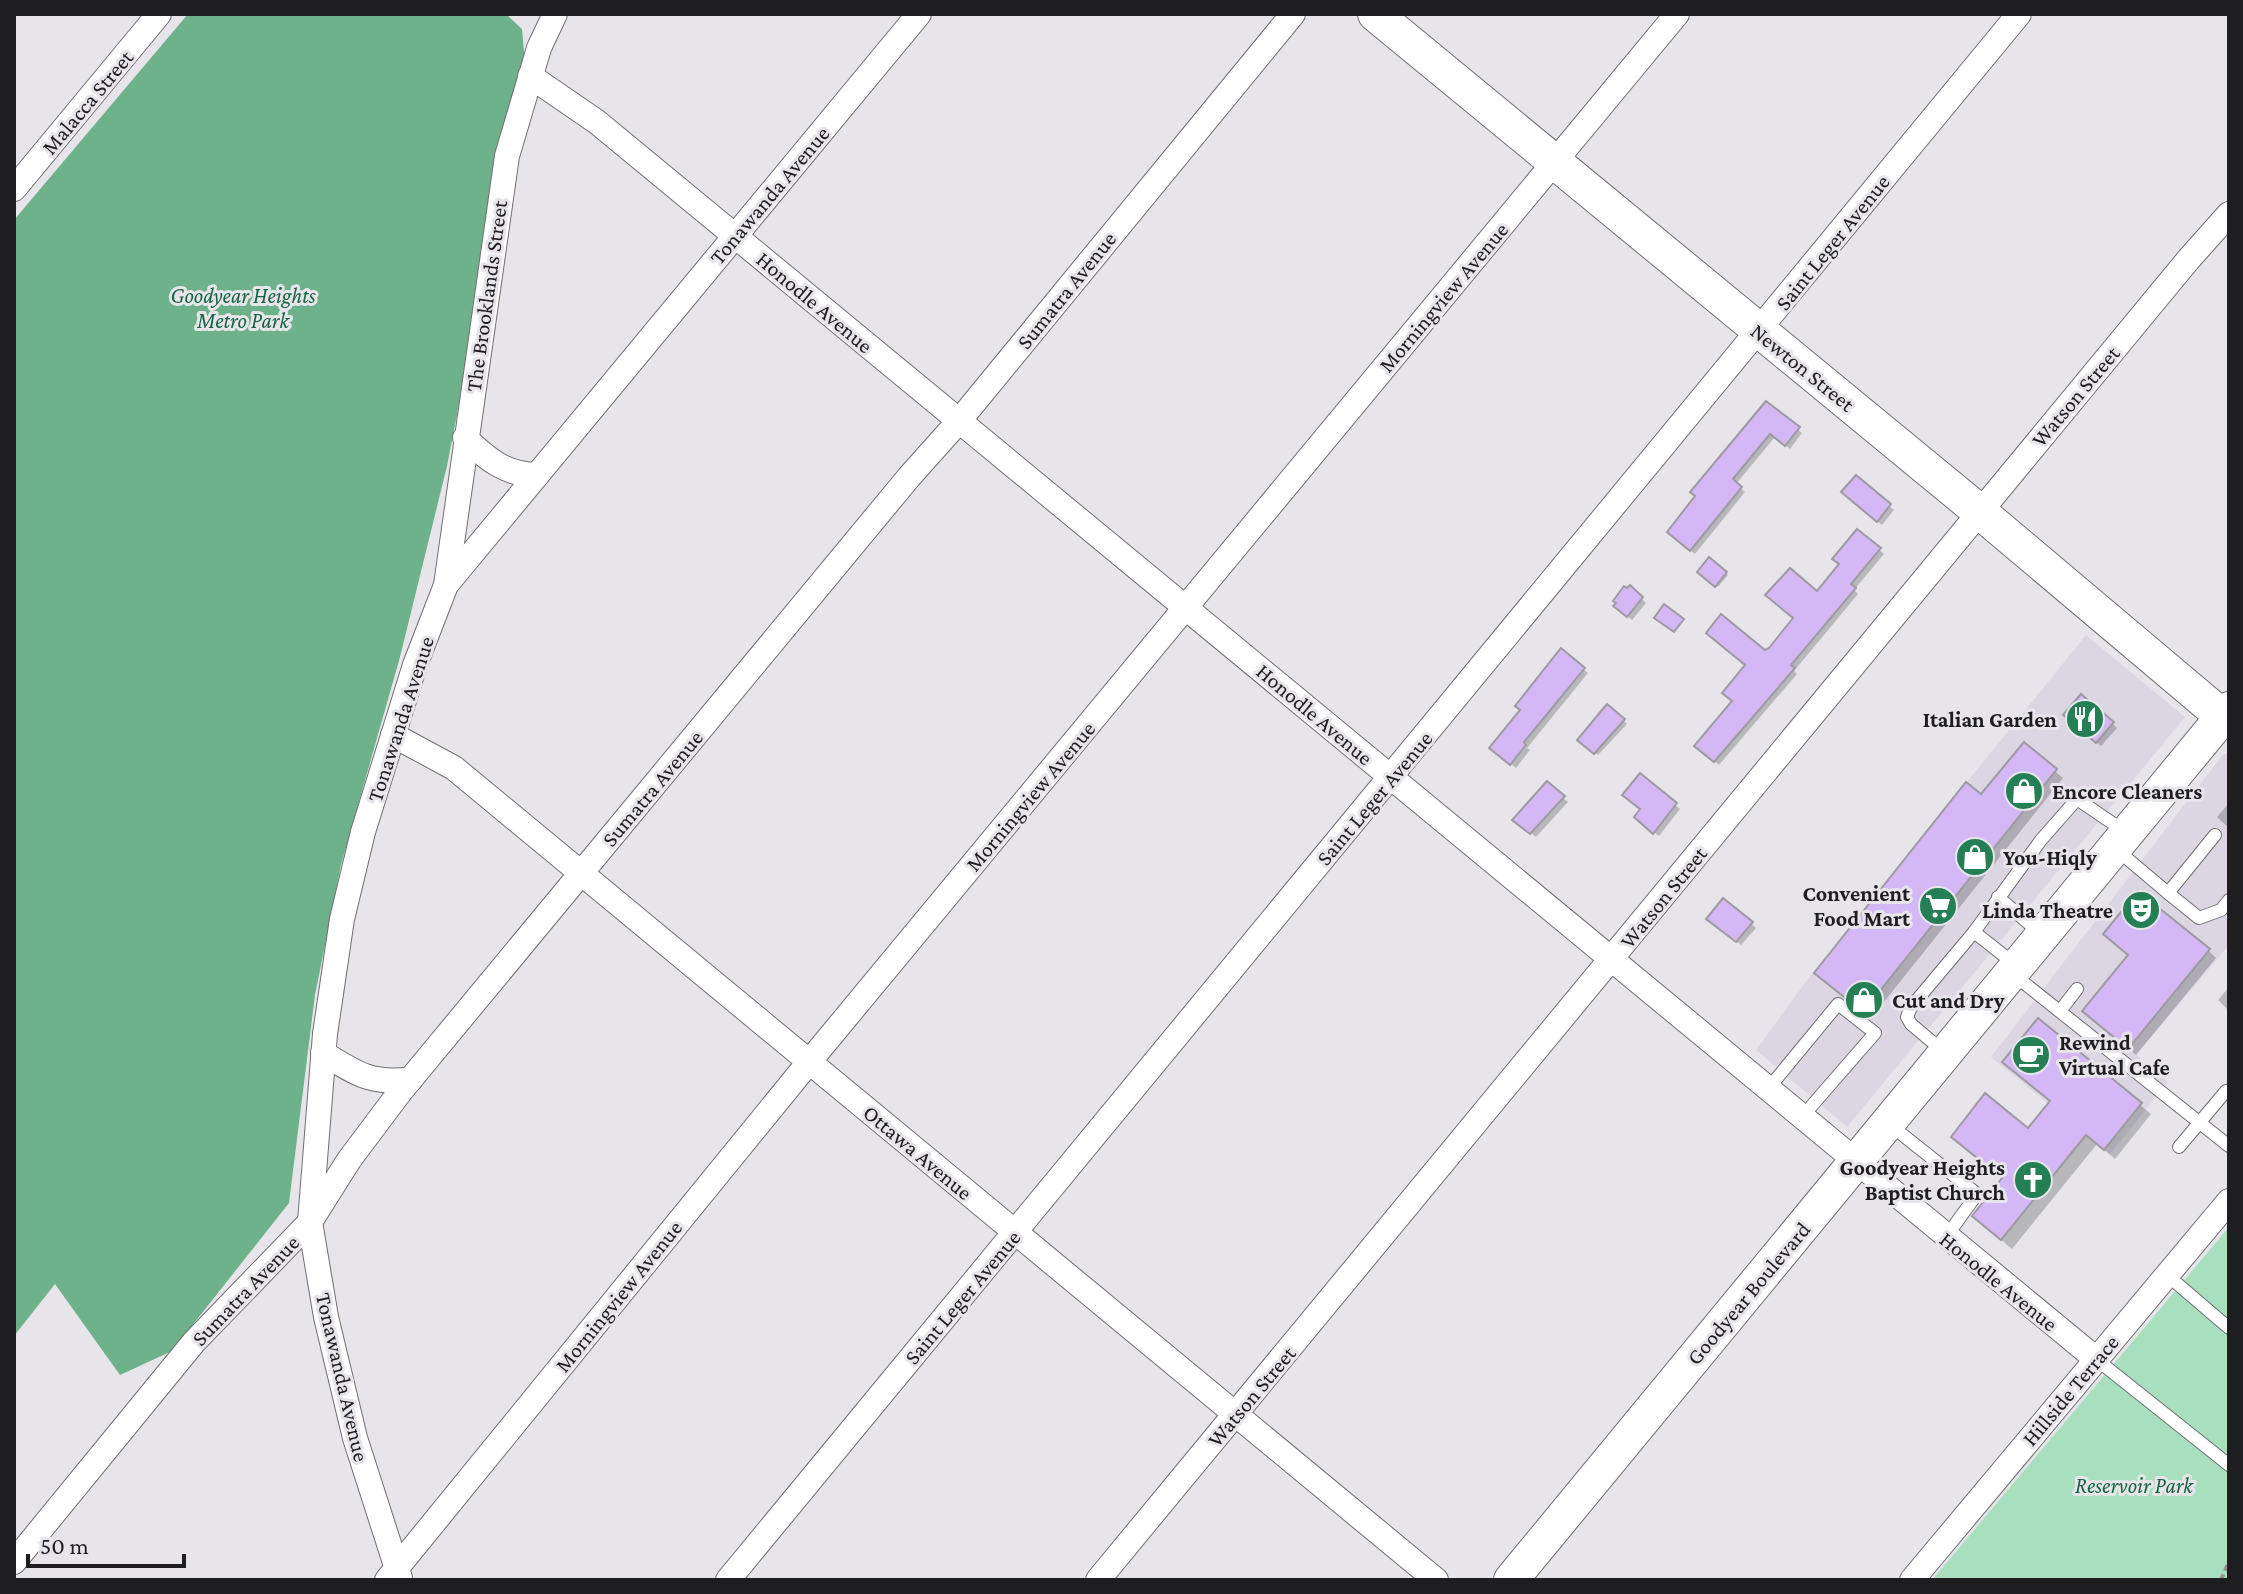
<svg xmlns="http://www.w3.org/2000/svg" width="2243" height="1594" font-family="'Crimson Pro',serif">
<rect width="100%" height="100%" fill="#e7e5ea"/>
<g fill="#dbd6e2">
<path d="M2086,635L2185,717L1847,1127L1756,1050L1813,972Z"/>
<path d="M2229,751V945L2136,1055L2168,1082L2110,1154L1991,1057L2221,757Z"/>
</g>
<path fill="#a8e0bf" d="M2229,1227V1580H1932Z"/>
<path fill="#6eb28c" d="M188,14H506L522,29L525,63L447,466L400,657L341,865L315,995L289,1203L172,1351L120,1375L55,1284L14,1336V220Z"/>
<g fill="#0003">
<path d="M1767,403L1802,433L1790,449L1775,437L1736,484L1745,492L1695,554L1673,536Z"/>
<path d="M1848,496L1889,506L1894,510L1882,525Z"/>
<path d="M1857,531L1884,554L1854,590L1858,594L1794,671L1797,674L1719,765L1701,750L1764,653L1771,649L1841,565Z"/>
<path d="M1710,560L1728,575L1718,587L1699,572Z"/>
<path d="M1630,588L1646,603L1632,620L1616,605Z"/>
<path d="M1583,669L1588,673L1527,748L1530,750L1516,768L1496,752L1522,710Z"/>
<path d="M1608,707L1627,724L1598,755L1580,740Z"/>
<path d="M2070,720L2112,723L2117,728L2101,746Z"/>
<path d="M2024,745L2063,778L1871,1018L1824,981Z"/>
<path d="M1640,776L1680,809L1659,836L1641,822Z"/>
<path d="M1547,784L1568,802L1536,837L1519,824Z"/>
<path d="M2229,803V828L2217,817Z"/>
<path d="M1714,923H1751L1756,928L1741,945Z"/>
<path d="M2208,950L2216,958L2136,1055L2092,1018L2130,955Z"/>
<path d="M2229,987V1011L2218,1000Z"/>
<path d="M2038,1020L2151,1114L2115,1159L2097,1144L2012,1249L1985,1226L2004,1179L2029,1131L2052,1102Z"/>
</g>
<g fill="#d3b8f5" stroke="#9d9ba0" stroke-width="2">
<path d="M1766,401L1800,427L1785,446L1770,434L1733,479L1742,487L1690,551L1667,532L1695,496L1690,492Z"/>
<path d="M1856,475L1891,504L1877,522L1841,492Z"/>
<path d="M1857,529L1881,548L1851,584L1856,588L1791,665L1795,668L1714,762L1694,746L1732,701L1722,693L1745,665L1706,633L1721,614L1765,650L1769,648L1793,618L1765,595L1790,568L1817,591L1839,564L1832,559Z"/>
<path d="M1709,557L1727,572L1715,587L1697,572Z"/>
<path d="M1630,585L1643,597L1627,617L1613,606L1616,603L1613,601L1624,586L1627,588Z"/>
<path d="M1664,604L1684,619L1674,632L1654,618Z"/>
<path d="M1561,648L1585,668L1524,742L1526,745L1510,765L1489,748L1520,710L1515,706Z"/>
<path d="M2081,694L2114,722L2096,743L2063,715Z"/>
<path d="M1607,704L1625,719L1594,754L1577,740Z"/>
<path d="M2024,742L2057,769L1863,1012L1814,973L1966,782L1981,794Z"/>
<path d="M1640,773L1677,803L1653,834L1634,817L1640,809L1622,795Z"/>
<path d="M1547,781L1565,796L1530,834L1512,820Z"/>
<path d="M2138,891L2210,949L2128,1049L2082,1011L2128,955L2103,934Z"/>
<path d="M1723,898L1753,922L1736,942L1706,919Z"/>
<path d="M2038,1018L2142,1103L2104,1150L2086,1135L2001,1240L1972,1216L2002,1178L1951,1137L1985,1093L2028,1128L2050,1101L2002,1062Z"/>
</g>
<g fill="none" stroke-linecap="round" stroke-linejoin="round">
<g stroke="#706e72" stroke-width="14">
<g id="lane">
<path d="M2117,850L2168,893L2215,835"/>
<path d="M2168,893L2199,918L2221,910L2229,900"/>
<path d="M1998,897L2040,933"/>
<path d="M1974,932L2041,840L2077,799L2124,831"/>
<path d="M2014,975L2229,1146"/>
<path d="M2060,1011L2077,989"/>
<path d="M1943,1051L1911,1024L1907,1017L1911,1007L1974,932L2016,965"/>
<path d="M1768,1089L1838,1004L1875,1033L1802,1117"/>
<path d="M1889,1124L1977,1194L1946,1237"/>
<path d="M2179,1147L2226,1091"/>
<path d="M2167,1275L2229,1328"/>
<path d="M2096,1359L2229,1465"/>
</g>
</g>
<g stroke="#706e72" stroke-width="26">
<g id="street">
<path d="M530,76L597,122L2096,1359"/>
<path d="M14,189L159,14"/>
<path d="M465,438C487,459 506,475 537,475"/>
<path d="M446,585L507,156L539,48L555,14"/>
<path d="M393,735L454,768L1436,1580"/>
<path d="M323,1053C355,1073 372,1085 411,1079"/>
<path d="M14,1562L194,1342L310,1222L349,1160L400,1092L909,477L959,421L1293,14"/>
<path d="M400,1578L355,1438L326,1317L310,1222L325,1034L342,919L363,832L415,665L446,585L919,14"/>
<path d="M387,1580L809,1062L1677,14"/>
<path d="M728,1580L2019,14"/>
<path d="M1098,1580L2188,260L2229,214"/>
<path d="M1912,1580L2229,1201"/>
</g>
</g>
<g stroke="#706e72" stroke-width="36">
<g id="secondary">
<path d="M1375,14L1980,512L2229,722"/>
<path d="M1511,1580L2229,709"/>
</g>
</g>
<path stroke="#918f93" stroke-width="4" stroke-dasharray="6 4" stroke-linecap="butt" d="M2221,1580L2229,1561"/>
<use href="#lane" stroke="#fff" stroke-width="12"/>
<use href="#street" stroke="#fff" stroke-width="24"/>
<use href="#secondary" stroke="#fff" stroke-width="34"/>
</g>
<defs>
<g id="restaurant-disc" transform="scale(2)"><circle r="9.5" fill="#247f55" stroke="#e7e5ea"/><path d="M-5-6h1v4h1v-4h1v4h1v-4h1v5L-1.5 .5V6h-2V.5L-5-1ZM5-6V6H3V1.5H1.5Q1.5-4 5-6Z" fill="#fff"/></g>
<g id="shop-disc" transform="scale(2)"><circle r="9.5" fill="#247f55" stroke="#e7e5ea"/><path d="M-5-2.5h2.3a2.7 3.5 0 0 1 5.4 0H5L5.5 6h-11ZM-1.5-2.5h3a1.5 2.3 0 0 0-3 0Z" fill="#fff"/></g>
<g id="supermarket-disc" transform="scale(2)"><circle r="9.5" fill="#247f55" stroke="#e7e5ea"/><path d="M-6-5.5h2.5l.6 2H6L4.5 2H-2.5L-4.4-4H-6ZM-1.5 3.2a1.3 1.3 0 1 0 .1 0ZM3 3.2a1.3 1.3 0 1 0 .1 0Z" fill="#fff"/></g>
<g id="theatre-disc" transform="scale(2)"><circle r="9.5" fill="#247f55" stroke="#e7e5ea"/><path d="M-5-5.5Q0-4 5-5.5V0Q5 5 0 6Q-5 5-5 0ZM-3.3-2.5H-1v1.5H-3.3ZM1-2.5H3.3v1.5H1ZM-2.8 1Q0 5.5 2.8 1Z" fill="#fff"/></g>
<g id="cafe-disc" transform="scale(2)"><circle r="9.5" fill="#247f55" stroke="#e7e5ea"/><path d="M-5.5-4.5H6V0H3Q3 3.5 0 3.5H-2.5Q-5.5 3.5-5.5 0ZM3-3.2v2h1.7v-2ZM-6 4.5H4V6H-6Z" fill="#fff"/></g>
<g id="church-disc" transform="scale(2)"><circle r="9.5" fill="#247f55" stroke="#e7e5ea"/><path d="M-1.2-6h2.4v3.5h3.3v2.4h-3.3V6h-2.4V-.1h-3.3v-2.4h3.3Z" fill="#fff"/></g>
</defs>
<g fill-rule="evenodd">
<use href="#restaurant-disc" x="2085" y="719"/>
<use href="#shop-disc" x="2024" y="791"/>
<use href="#shop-disc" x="1975" y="857"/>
<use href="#supermarket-disc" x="1938" y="906"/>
<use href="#theatre-disc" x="2141" y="910"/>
<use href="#shop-disc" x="1864" y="1000"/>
<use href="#cafe-disc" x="2031" y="1055"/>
<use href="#church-disc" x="2033" y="1180"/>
</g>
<g text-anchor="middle" stroke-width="6" stroke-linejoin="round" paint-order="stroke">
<g font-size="22" fill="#1e1d1f" stroke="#e7e5ea">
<text transform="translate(87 102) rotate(-50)" y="8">Malacca Street</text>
<text transform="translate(769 195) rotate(-50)" y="8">Tonawanda Avenue</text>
<text transform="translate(1832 242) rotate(-51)" y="8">Saint Leger Avenue</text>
<text transform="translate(1066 290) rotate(-51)" y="8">Sumatra Avenue</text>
<text transform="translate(486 296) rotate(-82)" y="8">The Brooklands Street</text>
<text transform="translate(1443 297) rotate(-50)" y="8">Morningview Avenue</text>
<text transform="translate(815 302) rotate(40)" y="8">Honodle Avenue</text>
<text transform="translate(1803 367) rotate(39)" y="8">Newton Street</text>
<text transform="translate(2075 396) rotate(-50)" y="8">Watson Street</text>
<text transform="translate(1315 714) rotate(40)" y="8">Honodle Avenue</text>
<text transform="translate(400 719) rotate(-72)" y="8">Tonawanda Avenue</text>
<text transform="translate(652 788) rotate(-50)" y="8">Sumatra Avenue</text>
<text transform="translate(1030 796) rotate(-50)" y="8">Morningview Avenue</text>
<text transform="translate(1374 798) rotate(-50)" y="8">Saint Leger Avenue</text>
<text transform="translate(1663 897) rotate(-51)" y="8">Watson Street</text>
<text transform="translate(918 1152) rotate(40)" y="8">Ottawa Avenue</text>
<text transform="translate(1999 1281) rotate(39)" y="8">Honodle Avenue</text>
<text transform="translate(245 1290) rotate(-46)" y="8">Sumatra Avenue</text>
<text transform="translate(1748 1293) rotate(-50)" y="8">Goodyear Boulevard</text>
<text transform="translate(618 1296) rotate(-51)" y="8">Morningview Avenue</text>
<text transform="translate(962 1297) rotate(-50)" y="8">Saint Leger Avenue</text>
<text transform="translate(343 1377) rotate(77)" y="8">Tonawanda Avenue</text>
<text transform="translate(2070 1390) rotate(-50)" y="8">Hillside Terrace</text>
<text transform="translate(1251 1396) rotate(-50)" y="8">Watson Street</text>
</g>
<g font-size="22" font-style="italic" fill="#166542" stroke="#e7e5ea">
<text x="243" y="303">Goodyear Heights<tspan x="243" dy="25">Metro Park</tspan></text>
<text x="2134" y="1493">Reservoir Park</text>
</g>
<g font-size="22" font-weight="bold" fill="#1e1d1f" stroke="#e7e5ea" text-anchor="end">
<text x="2057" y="727">Italian Garden</text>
<text x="2052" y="799" text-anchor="start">Encore Cleaners</text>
<text x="2003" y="865" text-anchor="start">You-Hiqly</text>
<text x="1910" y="901">Convenient<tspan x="1910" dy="25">Food Mart</tspan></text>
<text x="2113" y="918">Linda Theatre</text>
<text x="1892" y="1008" text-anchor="start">Cut and Dry</text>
<text x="2059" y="1050" text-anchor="start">Rewind<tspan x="2059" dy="25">Virtual Cafe</tspan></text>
<text x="2005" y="1175">Goodyear Heights<tspan x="2005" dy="25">Baptist Church</tspan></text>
</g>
</g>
<rect width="2243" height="1594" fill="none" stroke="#1e1d1f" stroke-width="32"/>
<path d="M28 1554v12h156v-12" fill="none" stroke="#1e1d1f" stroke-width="4"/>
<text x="40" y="1554" font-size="24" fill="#1e1d1f" stroke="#e7e5ea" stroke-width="6" paint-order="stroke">50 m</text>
</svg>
